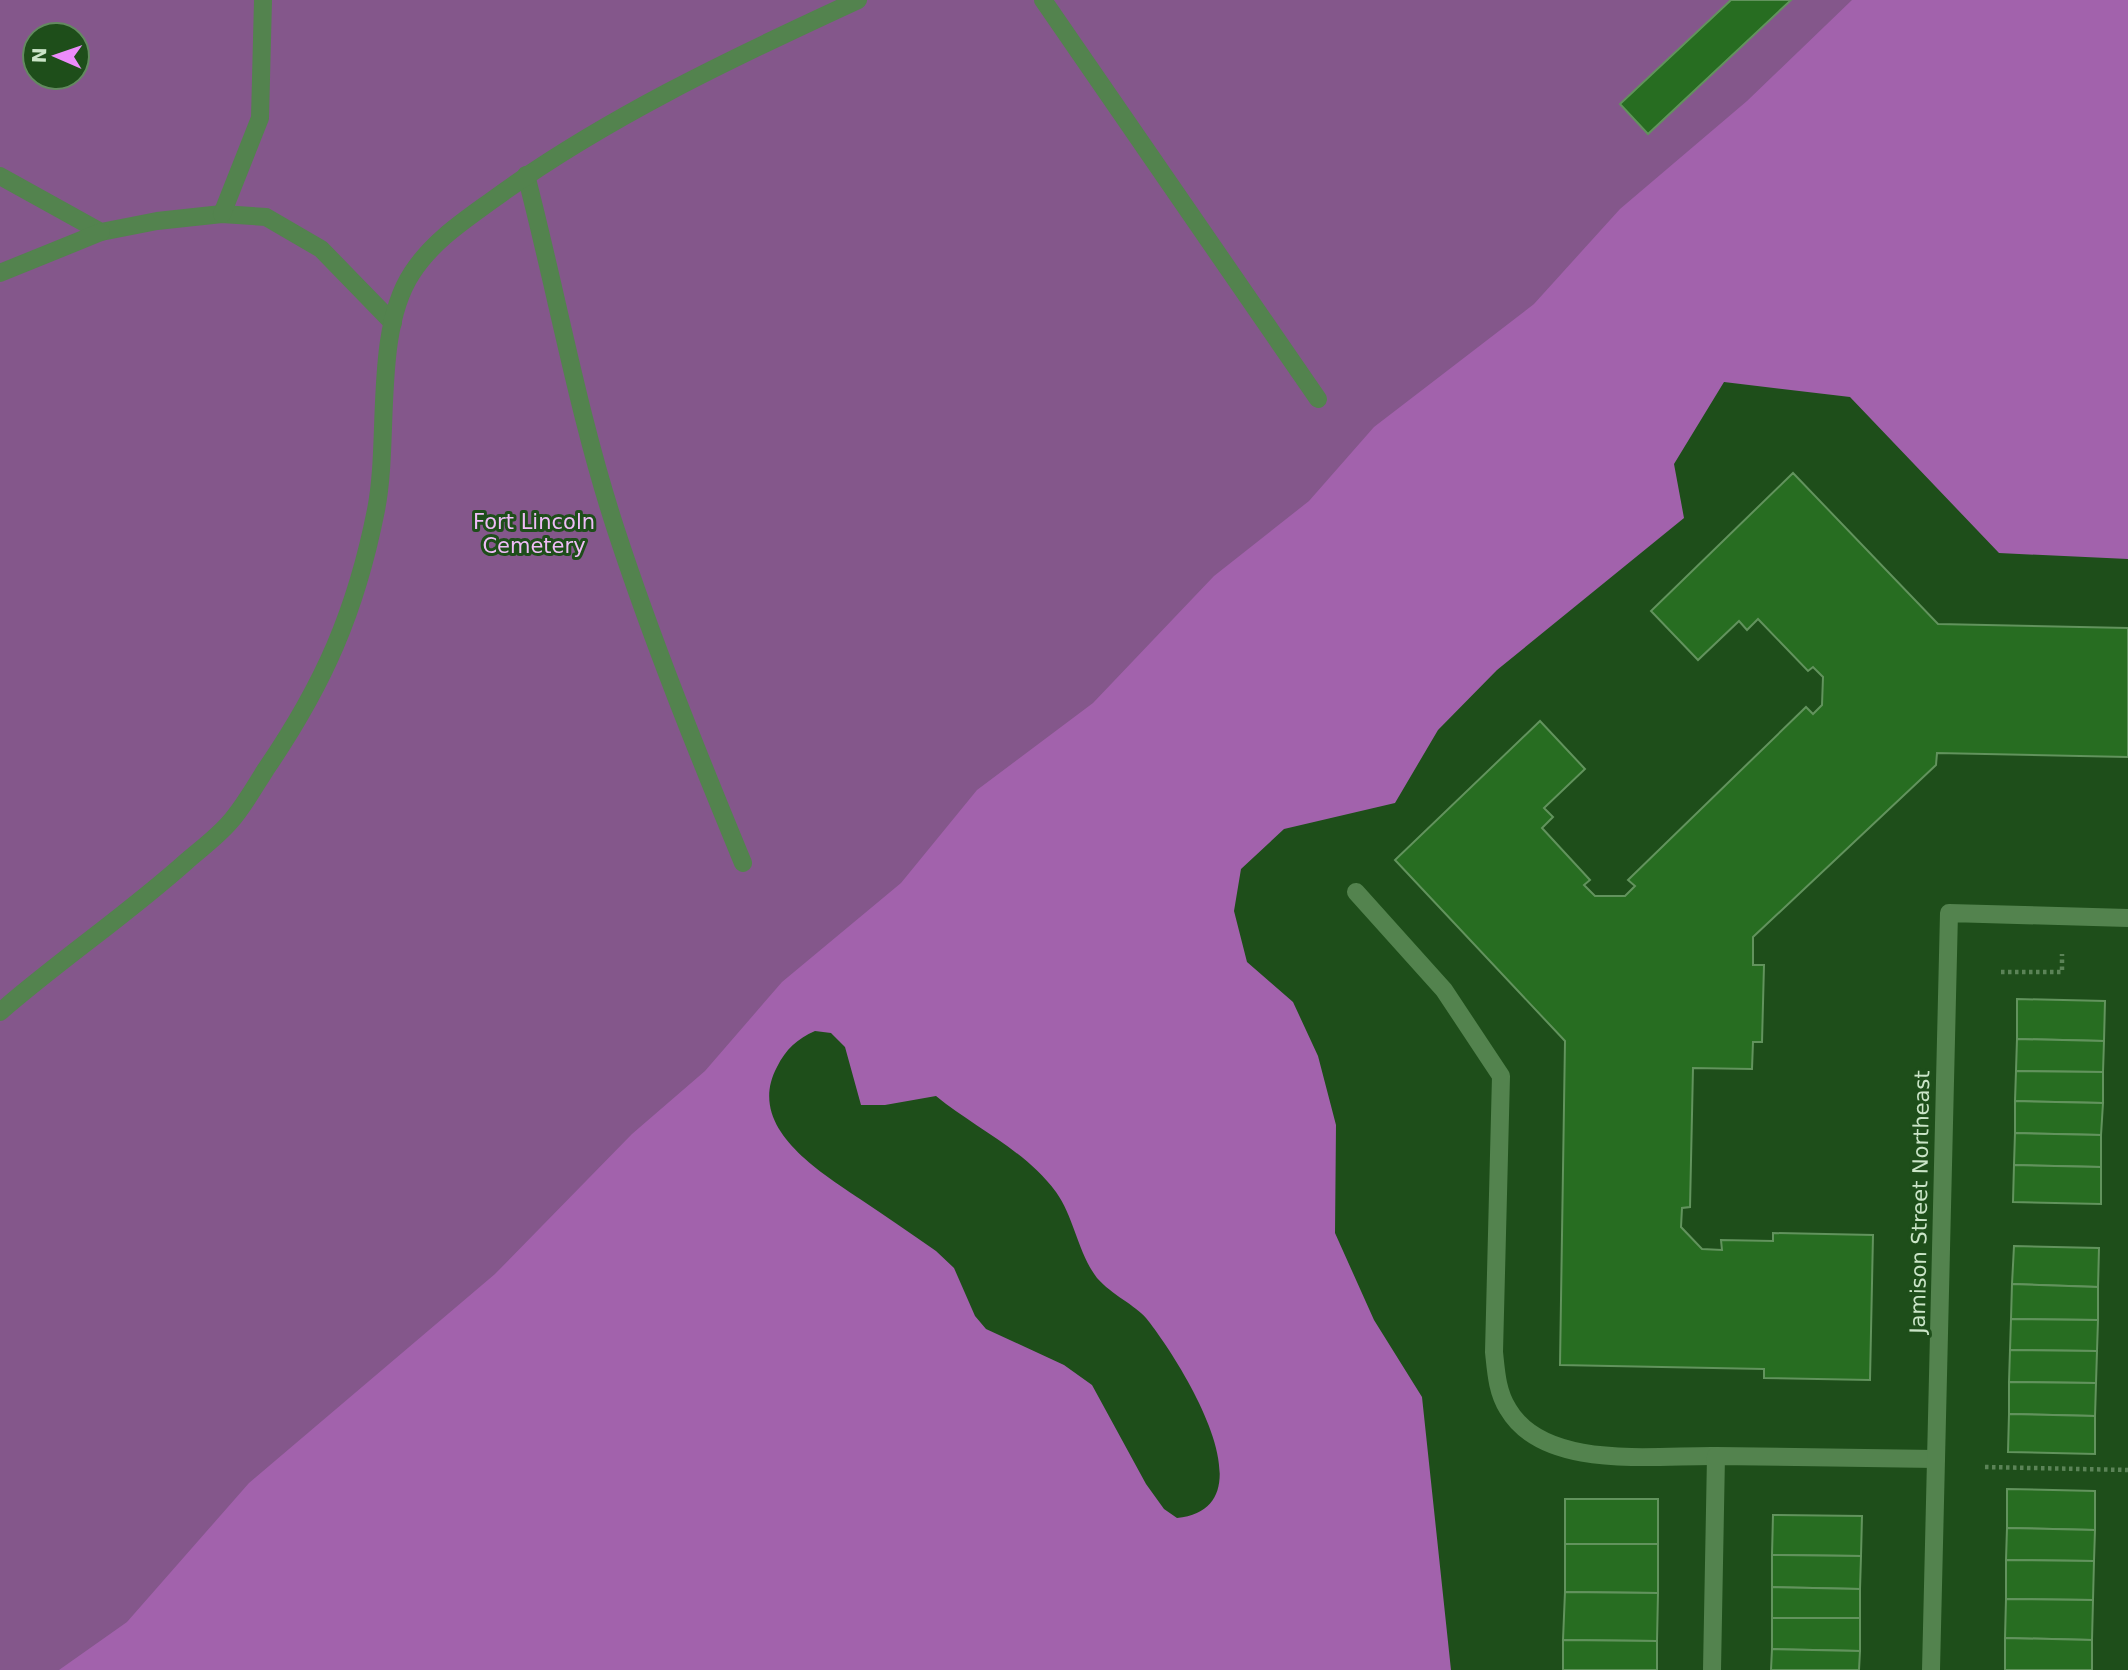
<svg xmlns="http://www.w3.org/2000/svg" width="2128" height="1670" font-family="'DejaVu Sans',sans-serif">
<rect width="100%" height="100%" fill="#1e4e1a"/>
<path fill="#84578b" fill-rule="evenodd" d="M0,0H1876L107,1670H0ZM35,35H77V77H35Z"/>
<path fill="#a262ac" fill-rule="evenodd" d="M1852,0H2128V559L1999,553L1850,397L1724,382L1674,464L1684,518L1497,670L1438,730L1395,803L1284,829L1241,869L1234,911L1247,962L1293,1002L1318,1056L1336,1125L1335,1233L1374,1320L1422,1397L1451,1670H59L127,1622L249,1483L495,1274L632,1134L705,1071L782,982L901,883L977,790L1093,703L1214,576L1309,501L1374,427L1534,304L1620,209L1747,101ZM815,1031L831,1033L845,1047L861,1105H885L936,1096C975,1128 1025,1150 1056,1192C1074,1217 1078,1253 1097,1278C1112,1295 1135,1305 1146,1318C1176,1355 1276,1508 1177,1518L1164,1509L1146,1484L1092,1385L1064,1365L986,1329L975,1316L954,1268L936,1251C911,1234 886,1216 860,1199C819,1171 745,1127 777,1067C786,1049 797,1039 815,1031Z"/>
<g fill="#276d21" stroke="#62935d" stroke-width="2">
<path d="M1731,0H1791L1648,134L1620,104Z"/>
<path d="M1793,473L1938,624L2128,628V757L1937,753L1936,765L1753,937V965H1764L1762,1042H1753L1752,1069L1693,1068L1690,1207L1682,1208L1681,1227L1702,1249L1722,1250L1721,1240L1773,1241V1233L1873,1235L1870,1380L1764,1378V1369L1560,1365L1565,1041L1395,860L1540,721L1585,769L1544,808L1553,817L1542,828L1590,880L1584,885L1595,896H1625L1635,886L1628,880L1806,707L1813,714L1822,705L1823,677L1813,667L1808,671L1758,619L1747,630L1739,621L1698,660L1651,611Z"/>
<path d="M2017,999L2105,1001L2104,1041L2017,1039Z"/>
<path d="M2017,1039L2104,1041L2103,1072L2016,1071Z"/>
<path d="M2016,1071L2103,1072V1103L2015,1101Z"/>
<path d="M2015,1101L2103,1103L2101,1135L2015,1133Z"/>
<path d="M2015,1133L2101,1135V1167L2014,1165Z"/>
<path d="M2014,1165L2101,1167V1204L2013,1202Z"/>
<path d="M2014,1246L2099,1248L2098,1287L2012,1284Z"/>
<path d="M2012,1284L2098,1287V1320L2011,1319Z"/>
<path d="M2011,1319L2098,1320L2097,1351L2010,1350Z"/>
<path d="M2010,1350L2097,1351L2096,1383L2009,1382Z"/>
<path d="M2009,1382L2096,1383L2095,1416L2009,1414Z"/>
<path d="M2009,1414L2095,1416V1454L2008,1452Z"/>
<path d="M2007,1489L2095,1491V1530L2007,1528Z"/>
<rect x="1565" y="1499" width="93" height="45"/>
<path d="M1773,1515L1862,1516L1861,1556L1772,1555Z"/>
<path d="M2007,1528L2095,1530L2094,1561L2006,1560Z"/>
<path d="M1565,1544H1658V1593L1565,1592Z"/>
<path d="M1772,1555L1861,1556L1860,1589L1772,1587Z"/>
<path d="M2006,1560L2094,1561L2093,1600L2006,1599Z"/>
<path d="M1772,1587L1860,1589V1618H1772Z"/>
<path d="M1565,1592L1658,1593L1657,1641L1563,1640Z"/>
<path d="M2006,1599L2093,1600L2092,1640L2005,1638Z"/>
<path d="M1772,1618H1860V1651L1772,1649Z"/>
<path d="M2005,1638L2092,1640V1670H2005Z"/>
<path d="M1563,1640L1657,1641V1670H1563Z"/>
<path d="M1772,1649L1860,1651L1859,1670H1771Z"/>
</g>
<g fill="none" stroke-linecap="round" stroke-linejoin="round">
<g stroke="#5b8357" stroke-width="4.5" stroke-dasharray="3.5 3.5" stroke-linecap="butt">
<path d="M2001,972H2062V954"/>
<path d="M1985,1467L2128,1470"/>
</g>
<g stroke="#53834e" stroke-width="18">
<path d="M1043,0L1318,399"/>
<path d="M526,175C557,294 578,414 616,530C653,643 698,754 743,863"/>
<path d="M0,176L101,232L157,221L222,214L266,217L321,249L393,323"/>
<path d="M222,214L260,118L263,0"/>
<path d="M0,273L101,232"/>
<path d="M1356,892L1444,990L1501,1076L1494,1352C1496,1371 1497,1392 1508,1409C1544,1471 1654,1455 1716,1456"/>
<path d="M0,1012C61,959 128,914 188,860C202,848 218,836 230,822C244,806 255,786 266,769C324,684 356,611 376,510C390,440 373,332 412,273C432,242 462,222 491,201C603,119 732,58 858,0"/>
<path d="M1712,1670L1716,1456L1936,1459"/>
</g>
<path stroke="#53834e" stroke-width="18" d="M1931,1670L1949,913L2128,918"/>
</g>
<g text-anchor="middle" stroke-width="6" stroke-linejoin="round" paint-order="stroke">
<g font-size="21" fill="#efbcf7" stroke="#1e4e1a">
<text x="534" y="529">Fort Lincoln<tspan x="534" dy="24">Cemetery</tspan></text>
</g>
<g font-size="21" fill="#cbe5c8" stroke="#1e4e1a">
<text transform="translate(1920 1202) rotate(-89)" y="7">Jamison Street Northeast</text>
</g>
</g>
<g transform="translate(56 56) rotate(272)"><circle r="33" fill="#1e4e1a" stroke="#638a60" stroke-width="2"/>
<path d="M0-5L12 26L0 18L-12 26Z" fill="#ec8cfb"/>
<text y="-10" font-size="19" font-weight="bold" text-anchor="middle" fill="#cbe5c8">N</text>
</g>
</svg>
